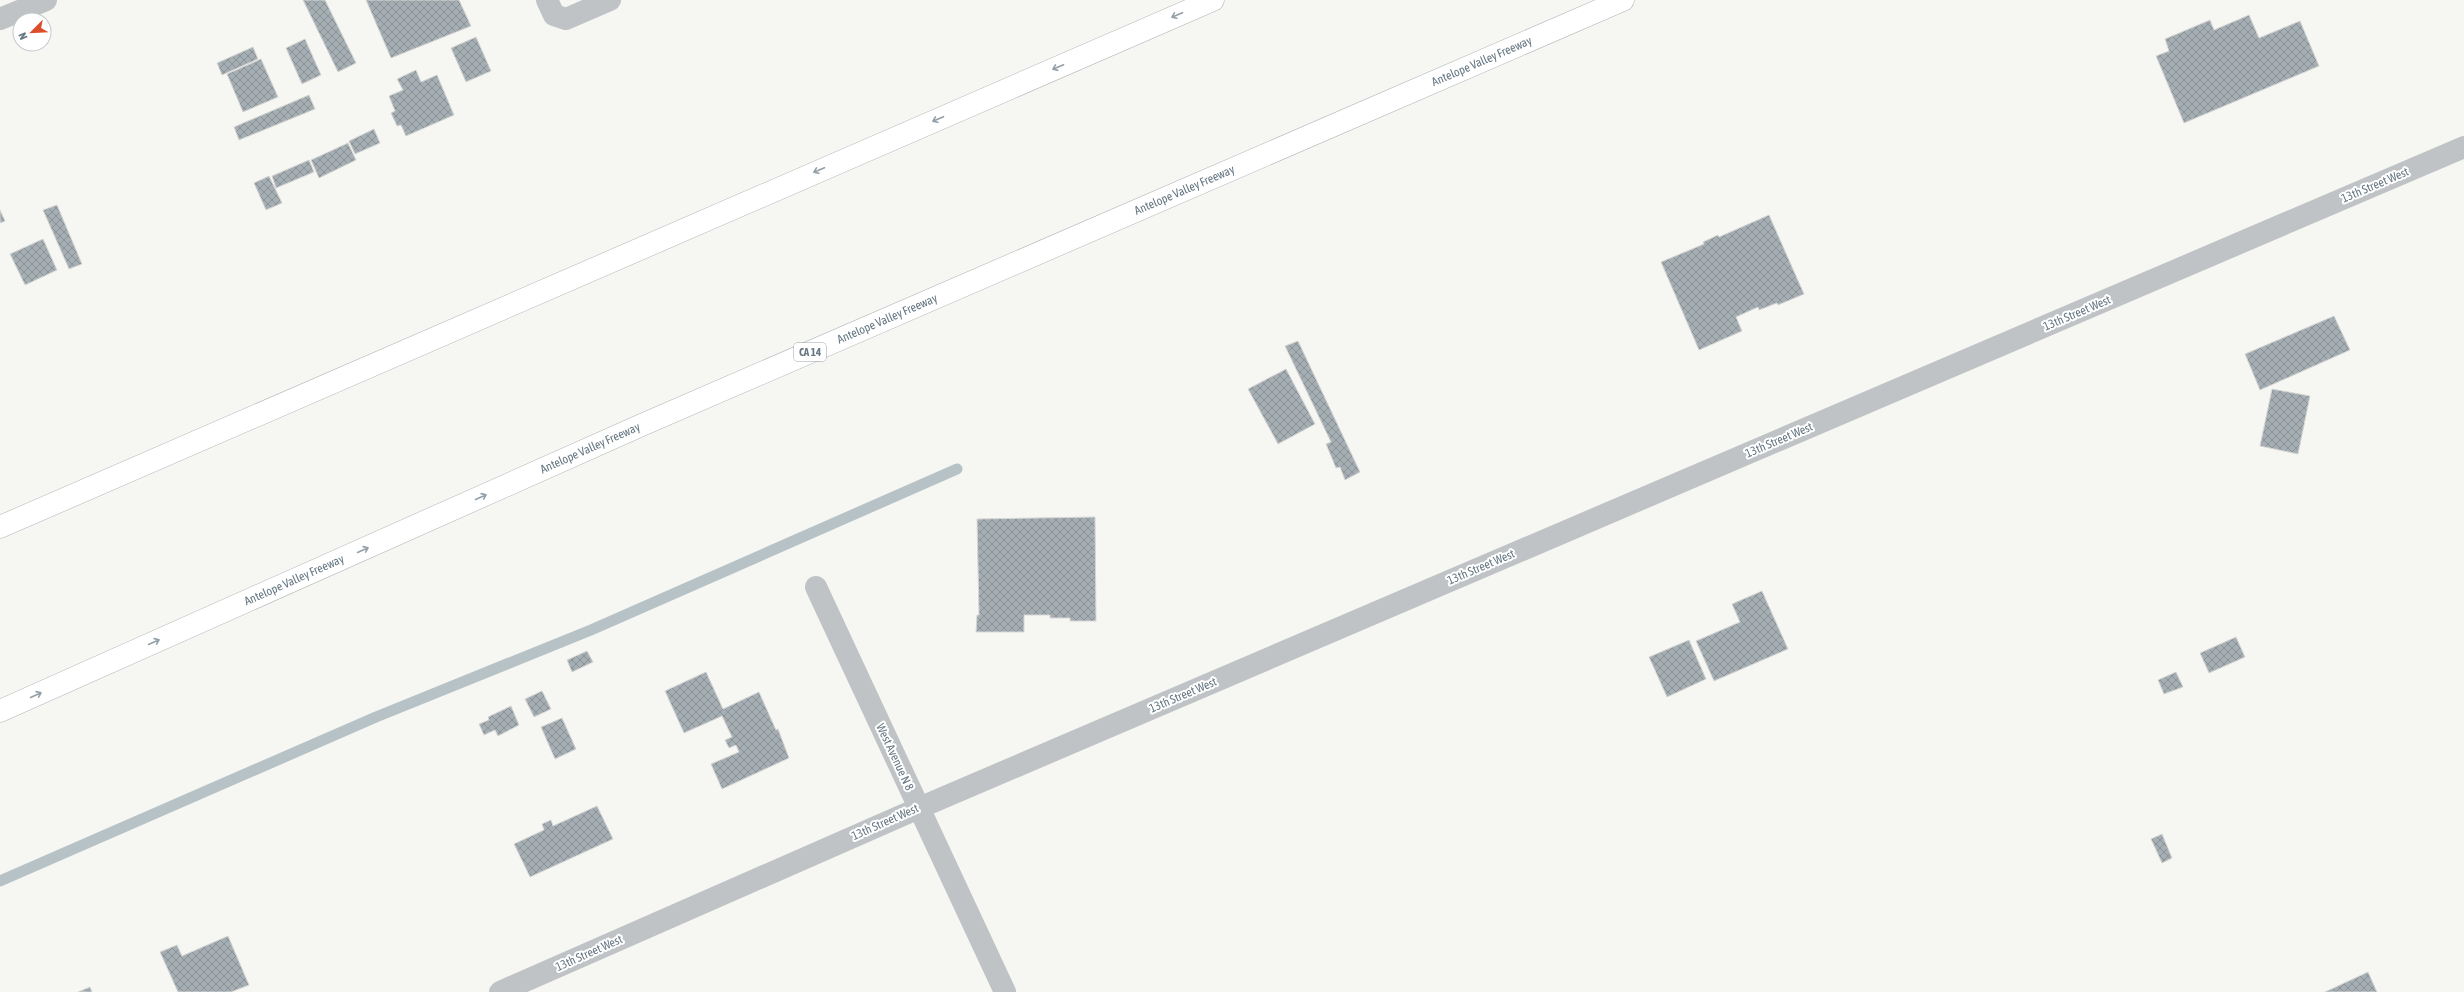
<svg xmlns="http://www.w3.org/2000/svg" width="2464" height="992" font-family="'Asap Condensed',sans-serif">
<defs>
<pattern id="building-cross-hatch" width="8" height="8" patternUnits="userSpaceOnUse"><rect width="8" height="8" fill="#a5aeb3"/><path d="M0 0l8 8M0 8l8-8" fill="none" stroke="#8a9297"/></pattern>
</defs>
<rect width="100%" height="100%" fill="#f6f6f2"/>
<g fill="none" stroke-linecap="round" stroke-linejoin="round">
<path stroke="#b6c2c6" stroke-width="11" d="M0,881L376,717L591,630L957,469"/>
</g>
<g fill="url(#building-cross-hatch)" stroke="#d7d7d5">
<path d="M303,0H325L356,63L338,72Z"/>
<path d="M366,0H459L471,26L391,58Z"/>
<path d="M2249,15L2259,38L2300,21L2319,66L2184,123L2156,56L2169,51L2165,39L2210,20L2214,30Z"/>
<path d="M476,37L491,71L466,82L451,48Z"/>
<path d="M305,39L321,75L302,84L286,48Z"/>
<path d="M253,47L258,59L222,75L217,63Z"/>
<path d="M261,59L278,97L243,112L227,74Z"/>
<path d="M416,70L421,82L437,75L454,115L406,136L401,125L397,126L391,113L395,111L389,96L403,90L397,79Z"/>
<path d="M309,95L315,109L239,140L234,127Z"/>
<path d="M374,129L380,143L355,154L349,141Z"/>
<path d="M348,143L356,160L319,178L311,160Z"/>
<path d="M309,160L314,172L276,188L272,176Z"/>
<path d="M269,176L282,203L266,210L254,183Z"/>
<path d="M57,205L82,264L69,269L43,210Z"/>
<path d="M0,210L5,221L0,223Z"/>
<path d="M1769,215L1804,294L1778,305L1777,303L1759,310L1758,307L1736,317L1742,331L1699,350L1661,262L1704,244L1703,242L1718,235L1719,237Z"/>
<path d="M43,239L57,270L25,285L10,254Z"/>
<path d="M2334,316L2350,350L2260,390L2245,354Z"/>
<path d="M1298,341L1360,472L1345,480L1340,467L1336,468L1326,444L1331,442L1285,346Z"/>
<path d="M1286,369L1315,424L1278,444L1248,389Z"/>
<path d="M2272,389L2310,396L2298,454L2260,446Z"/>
<path d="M1095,517L1096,621H1070V618H1050V615H1024V632H976L977,615H979L977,519Z"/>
<path d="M1762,591L1788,649L1714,681L1696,641L1740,622L1732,604Z"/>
<path d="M2236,637L2245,657L2209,673L2200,653Z"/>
<path d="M1689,640L1706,679L1667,697L1649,657Z"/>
<path d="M587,651L593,662L572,672L567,660Z"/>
<path d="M706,672L723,709L759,692L776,730L778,729L789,758L722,789L711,764L739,752L736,745L729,748L725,740L732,737L722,716L684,733L665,691Z"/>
<path d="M2176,672L2183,687L2164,694L2158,680Z"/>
<path d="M542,691L551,709L534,717L525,699Z"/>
<path d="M511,706L519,725L498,736L495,730L484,735L479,724L489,720L488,717Z"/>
<path d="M562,718L576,749L555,759L541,727Z"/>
<path d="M597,806L613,839L530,877L514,844L544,830L542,824L551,820L553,826Z"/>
<path d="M2162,834L2172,858L2162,863L2151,839Z"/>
<path d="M228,936L249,985L231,992H178L160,952L177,945L182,956Z"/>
<path d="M2368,972L2377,992H2325Z"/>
<path d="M90,987L92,992H78Z"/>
</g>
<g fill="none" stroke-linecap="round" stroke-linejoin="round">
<g stroke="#b2b6b9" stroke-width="23">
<g id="highway">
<path d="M0,527L1213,0"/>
<path id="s1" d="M0,711L644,424L1623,0"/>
</g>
</g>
<g stroke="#bfc3c6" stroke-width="22">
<path d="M547,0L554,15L566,19L610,0"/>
<path d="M0,19L46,0"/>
<path d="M816,587L1005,992"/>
<path d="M500,992L919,808L2464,147"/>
</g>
<use href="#highway" stroke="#fff" stroke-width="22"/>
</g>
<defs><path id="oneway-shaft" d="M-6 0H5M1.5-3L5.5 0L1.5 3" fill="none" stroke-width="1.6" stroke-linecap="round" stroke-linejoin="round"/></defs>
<g stroke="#94a0a8">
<use href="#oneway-shaft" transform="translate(1177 15) rotate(157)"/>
<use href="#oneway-shaft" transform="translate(1058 67) rotate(157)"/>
<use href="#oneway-shaft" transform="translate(938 119) rotate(157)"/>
<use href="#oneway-shaft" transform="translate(819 170) rotate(157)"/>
<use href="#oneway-shaft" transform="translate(481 497) rotate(-24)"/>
<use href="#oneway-shaft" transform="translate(363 550) rotate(-24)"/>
<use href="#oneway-shaft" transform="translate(154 642) rotate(-24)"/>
<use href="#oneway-shaft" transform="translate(36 695) rotate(-24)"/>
</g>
<g text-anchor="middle" stroke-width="4" stroke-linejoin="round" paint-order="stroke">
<rect fill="#fff" stroke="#94a0a8" stroke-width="1" x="794" y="343" width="32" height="18" rx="3"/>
<g font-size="11" font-weight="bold" fill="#667782">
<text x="810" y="356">CA 14</text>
</g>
<g font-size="12" fill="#667782" stroke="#fff">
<text dy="4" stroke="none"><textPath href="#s1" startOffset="1618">Antelope Valley Freeway</textPath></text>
<text transform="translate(2375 185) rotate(-23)" y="4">13th Street West</text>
<text dy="4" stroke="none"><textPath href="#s1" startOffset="1294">Antelope Valley Freeway</textPath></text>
<text transform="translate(2077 313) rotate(-23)" y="4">13th Street West</text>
<text dy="4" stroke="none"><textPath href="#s1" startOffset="970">Antelope Valley Freeway</textPath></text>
<text transform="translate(1779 440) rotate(-23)" y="4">13th Street West</text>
<text dy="4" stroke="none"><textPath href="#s1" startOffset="646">Antelope Valley Freeway</textPath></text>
<text transform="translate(1481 567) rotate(-23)" y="4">13th Street West</text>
<text dy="4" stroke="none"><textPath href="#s1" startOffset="322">Antelope Valley Freeway</textPath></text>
<text transform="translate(1183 695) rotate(-23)" y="4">13th Street West</text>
<text transform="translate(895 757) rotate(65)" y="4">West Avenue N 8</text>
<text transform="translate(885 822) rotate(-24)" y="4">13th Street West</text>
<text transform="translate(589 953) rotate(-24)" y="4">13th Street West</text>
</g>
</g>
<g transform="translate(32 32) rotate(246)"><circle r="19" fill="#ffffff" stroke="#c2c9cd"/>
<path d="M0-3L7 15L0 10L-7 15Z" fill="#dd4d2b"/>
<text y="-6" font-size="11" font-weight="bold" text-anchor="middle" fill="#667782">N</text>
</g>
</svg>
